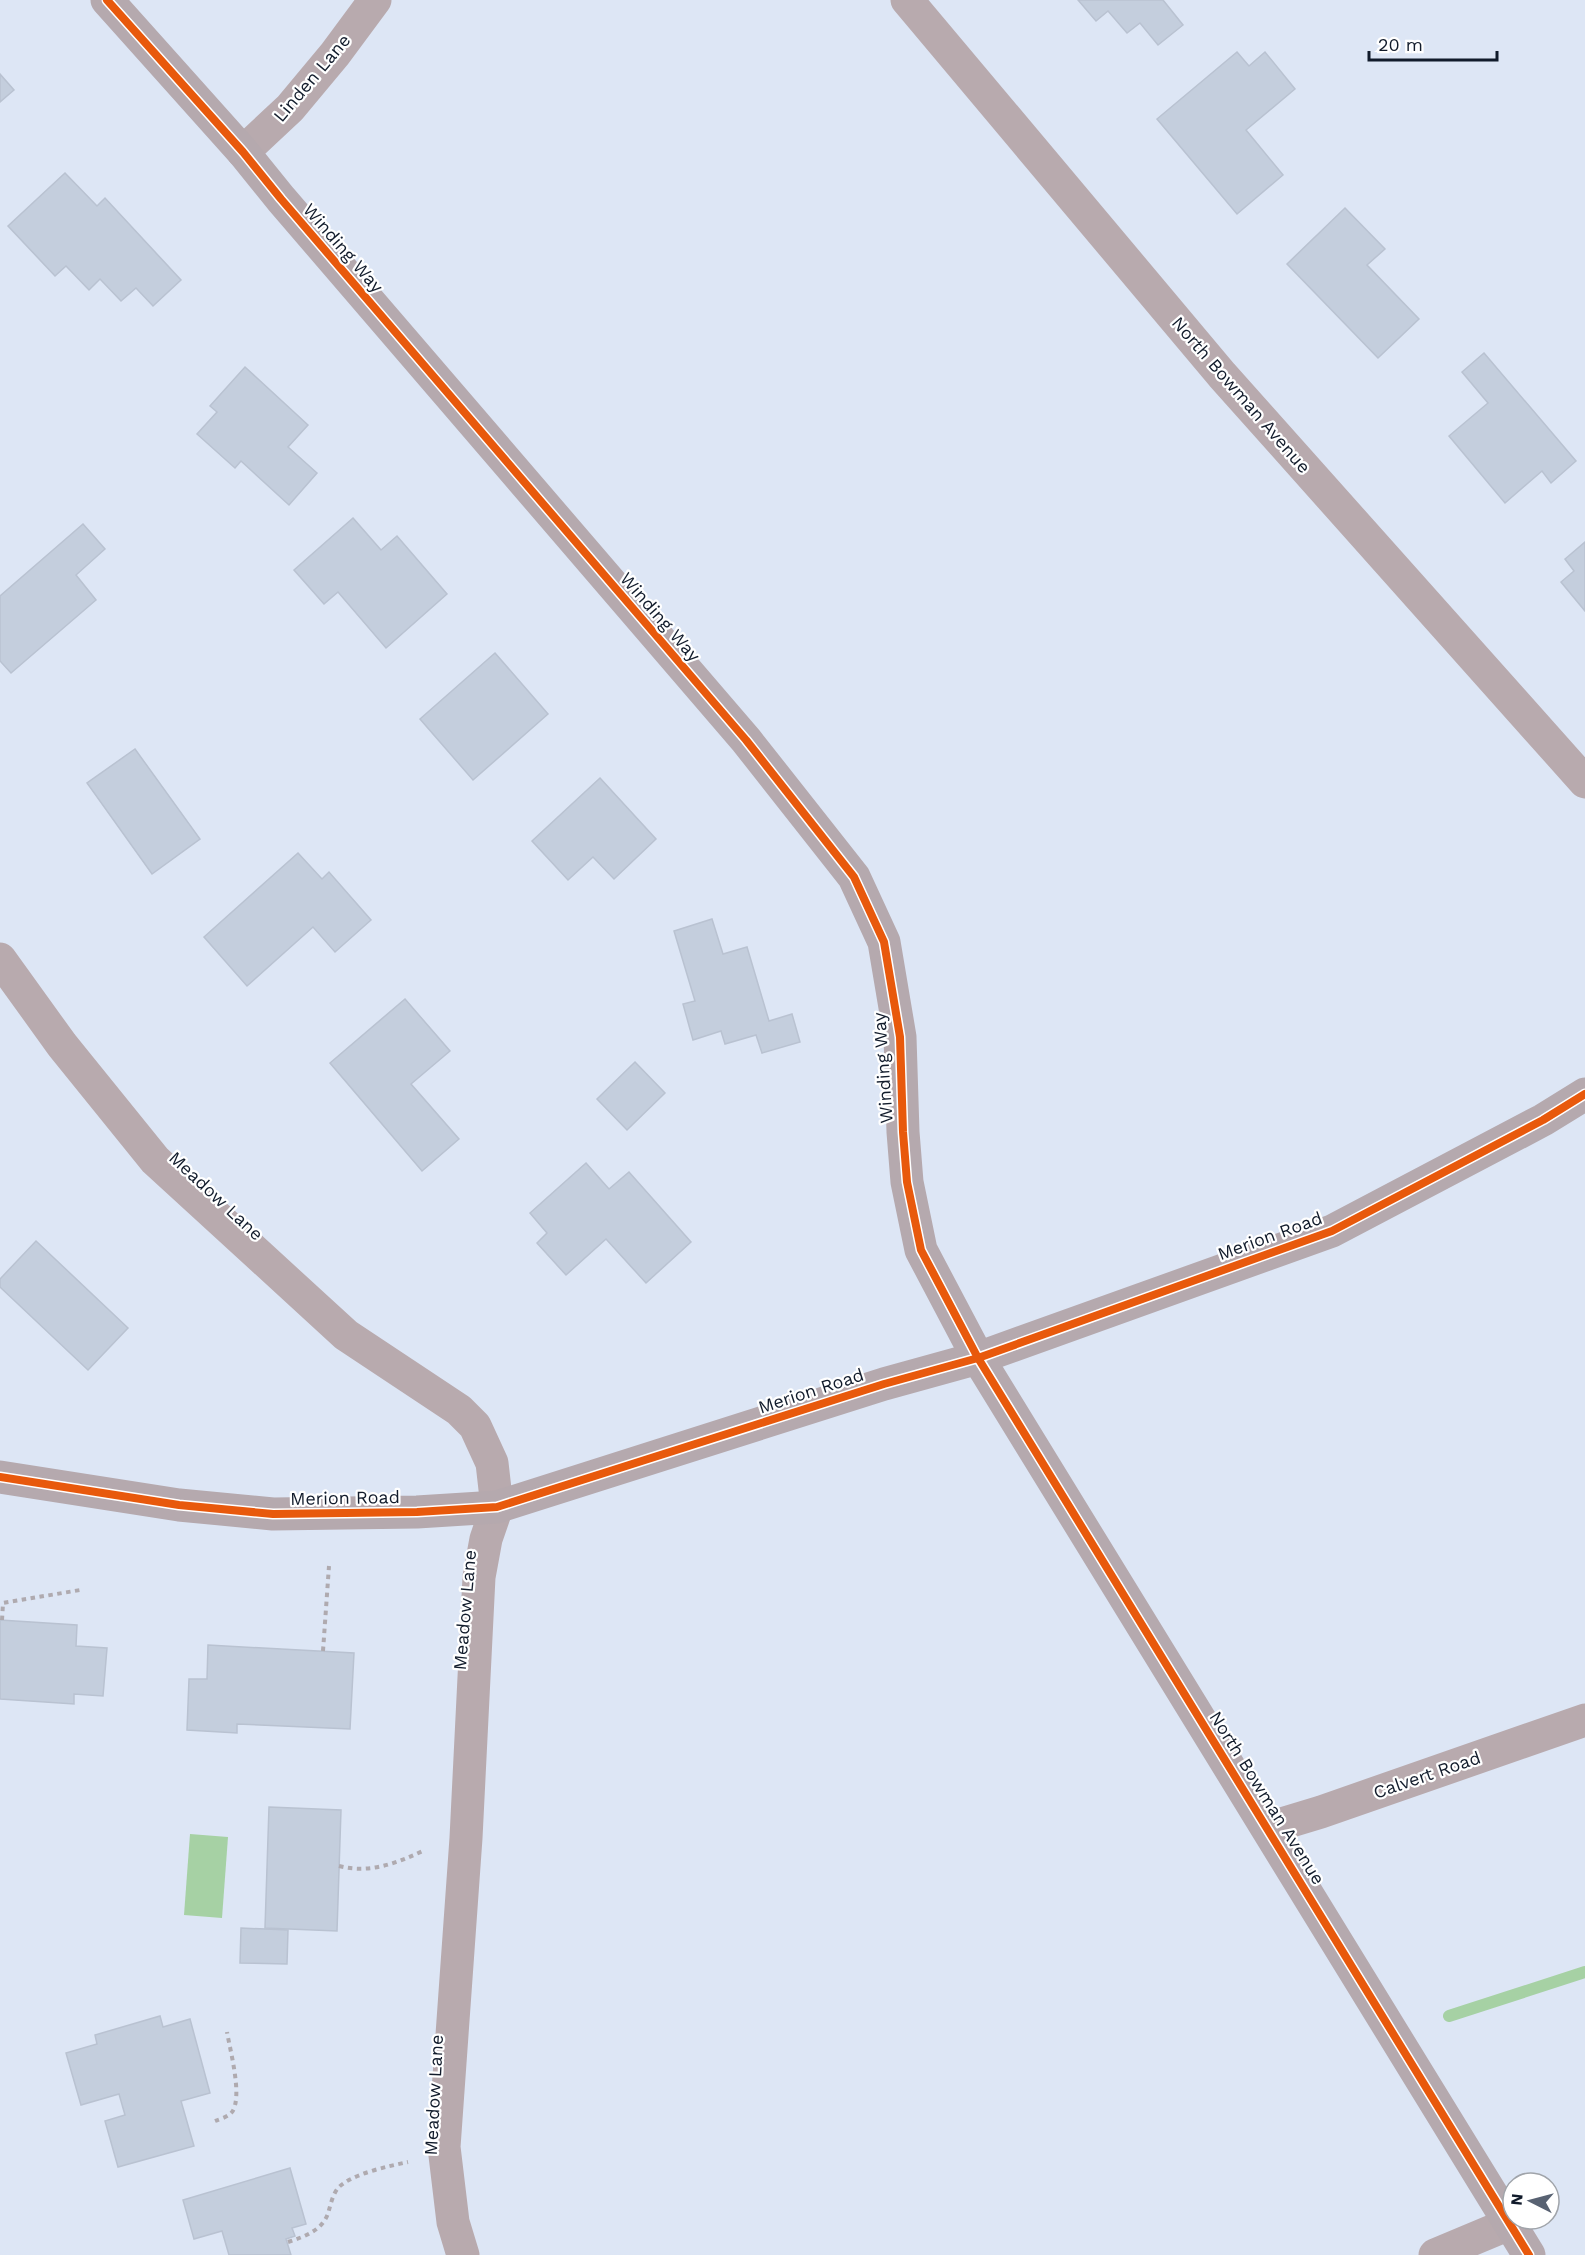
<svg xmlns="http://www.w3.org/2000/svg" width="1585" height="2255" font-family="'Work Sans',sans-serif">
<rect width="100%" height="100%" fill="#dde6f5"/>
<path fill="#a6d1a4" d="M190,1834L228,1837L222,1918L184,1915Z"/>
<g fill="none" stroke-linecap="round" stroke-linejoin="round">
<path stroke="#a6d1a4" stroke-width="12" d="M1449,2016L1585,1972"/>
</g>
<g fill="#c4cedd" stroke="#b9c2d1" stroke-width="1.5">
<path d="M1078,0H1163L1183,25L1158,45L1140,23L1127,33L1108,11L1096,21Z"/>
<path d="M1237,52L1249,66L1265,52L1295,89L1246,130L1283,175L1237,214L1157,119Z"/>
<path d="M0,74L14,90L0,102Z"/>
<path d="M65,173L97,206L105,198L181,280L153,306L136,288L121,301L100,279L89,290L66,266L55,276L8,226Z"/>
<path d="M1345,208L1385,249L1367,265L1419,319L1378,358L1287,264Z"/>
<path d="M1484,353L1576,461L1551,483L1542,471L1505,503L1449,436L1488,403L1462,372Z"/>
<path d="M245,367L308,425L288,447L317,473L289,505L241,461L235,468L197,434L217,412L210,406Z"/>
<path d="M353,518L381,550L397,536L447,594L386,648L338,592L324,604L294,570Z"/>
<path d="M83,524L105,549L76,575L96,600L11,673L0,661V596Z"/>
<path d="M1585,542V611L1561,582L1574,571L1565,559Z"/>
<path d="M495,653L548,714L473,780L420,719Z"/>
<path d="M135,749L200,839L152,874L87,783Z"/>
<path d="M600,778L656,839L614,879L593,857L568,880L532,841Z"/>
<path d="M298,853L322,879L329,872L371,920L335,952L313,927L247,986L204,937Z"/>
<path d="M712,919L723,954L747,947L769,1021L792,1014L800,1042L762,1053L756,1035L725,1044L721,1031L693,1040L683,1004L695,1001L674,931Z"/>
<path d="M405,999L450,1051L411,1084L459,1139L422,1171L330,1063Z"/>
<path d="M635,1062L665,1093L627,1130L597,1099Z"/>
<path d="M586,1163L609,1189L629,1172L691,1242L646,1283L606,1239L566,1275L537,1243L547,1233L530,1213Z"/>
<path d="M36,1241L128,1328L88,1370L0,1287V1279Z"/>
<path d="M0,1620L77,1625L76,1646L107,1648L103,1696L74,1694V1704L0,1699Z"/>
<path d="M208,1645L354,1653L350,1729L237,1724V1733L187,1730L189,1679H207Z"/>
<path d="M269,1807L341,1810L337,1931L265,1928Z"/>
<path d="M241,1928L288,1930L287,1964L240,1963Z"/>
<path d="M160,2016L163,2027L190,2019L210,2093L181,2101L194,2146L118,2167L105,2121L125,2115L119,2094L81,2105L66,2053L97,2044L95,2035Z"/>
<path d="M290,2168L306,2224L292,2228L295,2236L286,2239L291,2255H229L222,2231L194,2239L183,2200Z"/>
</g>
<g fill="none" stroke-linecap="round" stroke-linejoin="round">
<g stroke="#afaaaf" stroke-width="4" stroke-dasharray="4.5 4.5" stroke-linecap="butt">
<path d="M2,1620L3,1603L80,1590"/>
<path d="M323,1651L329,1566"/>
<path d="M339,1866C370,1874 397,1863 425,1850"/>
<path d="M215,2121C220,2119 228,2117 232,2112C243,2097 230,2050 227,2032"/>
<path d="M288,2242C306,2236 324,2230 329,2210C331,2203 333,2194 338,2188C351,2174 389,2166 408,2162"/>
</g>
<g stroke="#b8aaae" stroke-width="33">
<path d="M907,0L1222,375L1585,782"/>
<path d="M243,152L290,108L335,54L375,0"/>
<path d="M0,959L62,1045L155,1160L346,1335L459,1410L475,1426L492,1463L497,1507L486,1539L479,1577L466,1838L444,2147L453,2222L463,2255"/>
<path d="M1268,1828L1321,1812L1585,1720"/>
<path d="M1435,2255L1509,2224"/>
</g>
<g stroke="#b5a9ae" stroke-width="33">
<path d="M107,0L243,152L281,199L746,740L854,877L884,942L900,1037L903,1132L907,1182L921,1250L978,1358L1529,2255"/>
<path d="M0,1477L179,1505L273,1514L417,1512L497,1507L884,1384L978,1358L1332,1231L1543,1120L1585,1094"/>
</g>
<g stroke="#fff" stroke-width="11">
<g id="cycleway">
<path d="M107,0L243,152L281,199L746,740L854,877L884,942L900,1037L903,1132L907,1182L921,1250L978,1358L1529,2255"/>
<path d="M0,1477L179,1505L273,1514L417,1512L497,1507L884,1384L978,1358L1332,1231L1543,1120L1585,1094"/>
</g>
</g>
<use href="#cycleway" stroke="#e8590c" stroke-width="8"/>
</g>
<g text-anchor="middle" stroke-width="4.5" stroke-linejoin="round" paint-order="stroke">
<g font-size="18" fill="#111b2b" stroke="#fff">
<text transform="translate(312 78) rotate(-50)" y="6">Linden Lane</text>
<text transform="translate(343 248) rotate(49)" y="6">Winding Way</text>
<text transform="translate(1241 395) rotate(49)" y="6">North Bowman Avenue</text>
<text transform="translate(660 617) rotate(49)" y="6">Winding Way</text>
<text transform="translate(883 1068) rotate(-94)" y="6">Winding Way</text>
<text transform="translate(216 1196) rotate(43)" y="6">Meadow Lane</text>
<text transform="translate(1270 1236) rotate(-20)" y="6">Merion Road</text>
<text transform="translate(811 1391) rotate(-18)" y="6">Merion Road</text>
<text transform="translate(345 1498) rotate(-1)" y="6">Merion Road</text>
<text transform="translate(465 1610) rotate(-85)" y="6">Meadow Lane</text>
<text transform="translate(1427 1775) rotate(-19)" y="6">Calvert Road</text>
<text transform="translate(1267 1798) rotate(58)" y="6">North Bowman Avenue</text>
<text transform="translate(434 2095) rotate(-87)" y="6">Meadow Lane</text>
</g>
</g>
<g transform="translate(1531 2201) rotate(276)"><circle r="28" fill="#ffffff" stroke="#a0a4aa" stroke-width="1.5"/>
<path d="M0-4.5L10 22L0 15L-10 22Z" fill="#586272"/>
<text y="-9" font-size="16" font-weight="bold" text-anchor="middle" fill="#111b2b">N</text>
</g>
<path d="M1369 51v9h128v-9" fill="none" stroke="#111b2b" stroke-width="3"/>
<text x="1378" y="51" font-size="18" fill="#111b2b" stroke="#ffffff" stroke-width="4.5" paint-order="stroke">20 m</text>
</svg>
